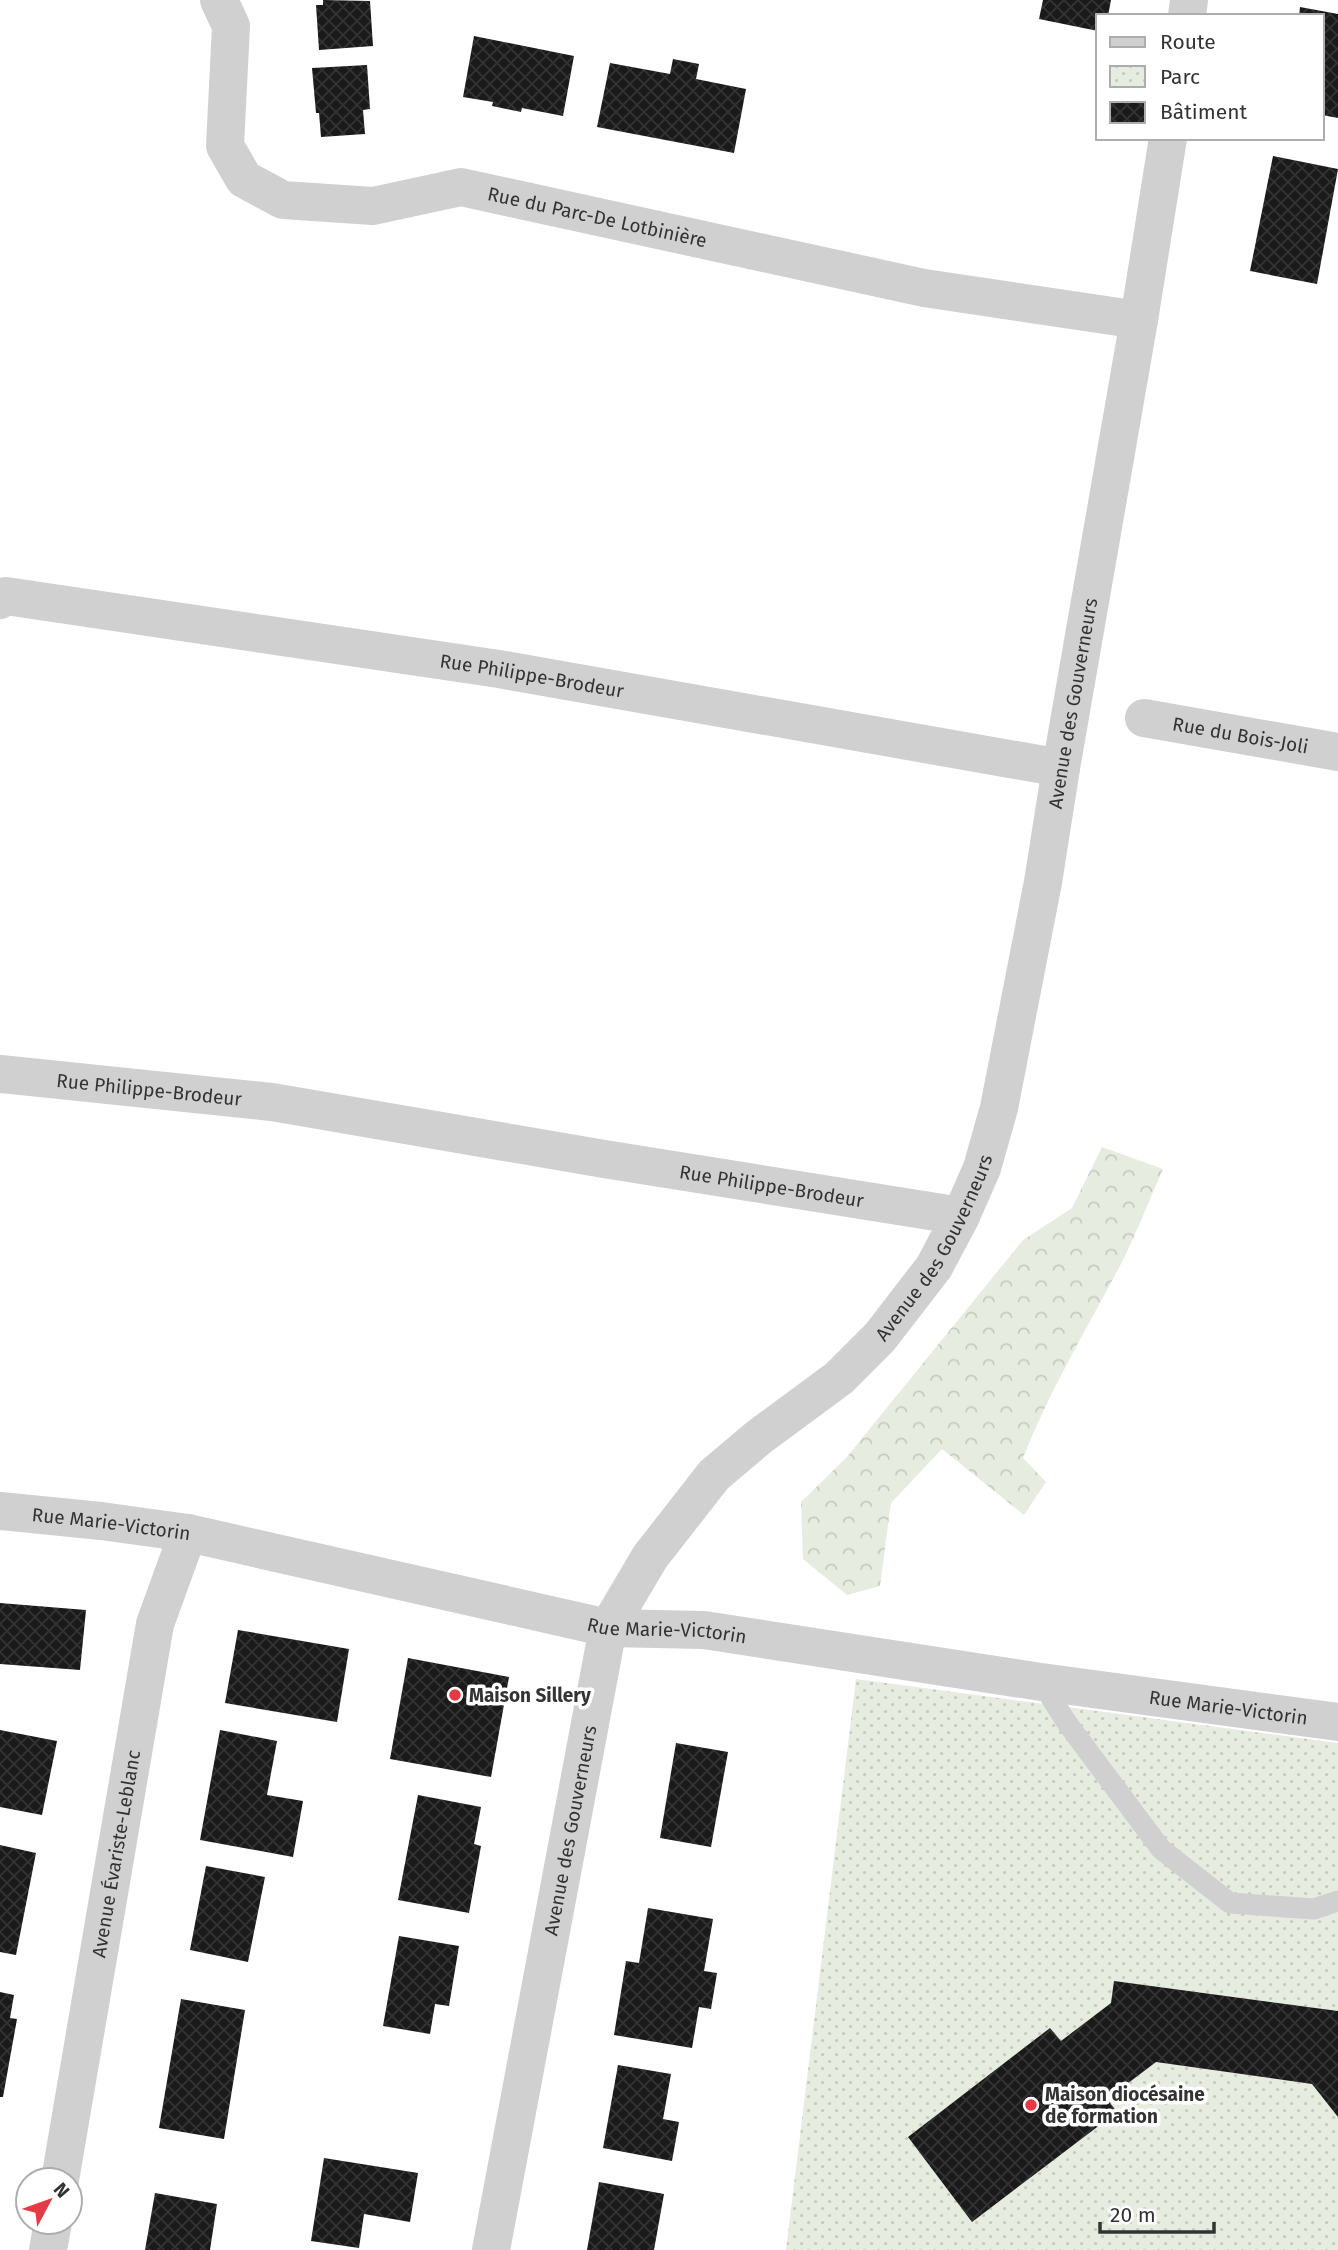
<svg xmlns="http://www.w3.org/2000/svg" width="1338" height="2250" font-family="'Fira Sans',sans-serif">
<defs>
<pattern id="forest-crowns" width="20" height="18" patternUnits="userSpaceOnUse" patternTransform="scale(1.75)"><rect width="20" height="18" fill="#e6ecdf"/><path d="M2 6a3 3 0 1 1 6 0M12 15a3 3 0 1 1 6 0" fill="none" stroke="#c6cbc0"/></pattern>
<pattern id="park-dots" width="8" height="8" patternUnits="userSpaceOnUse" patternTransform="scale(1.75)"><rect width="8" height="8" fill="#e6ecdf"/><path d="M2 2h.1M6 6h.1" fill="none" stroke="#c6cbc0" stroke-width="1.8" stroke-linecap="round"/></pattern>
<pattern id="building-cross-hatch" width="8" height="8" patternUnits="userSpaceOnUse" patternTransform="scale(1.75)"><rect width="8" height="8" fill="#1a1a1a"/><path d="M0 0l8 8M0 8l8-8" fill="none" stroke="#333"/></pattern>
</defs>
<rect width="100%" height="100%" fill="#fff"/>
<path fill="url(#forest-crowns)" d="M1102,1147L1163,1169C1149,1200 1137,1232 1122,1262C1088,1327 1050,1389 1023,1458L1046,1482L1024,1515L942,1449L891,1503L880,1586L847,1595L803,1559L801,1502L846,1458L1023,1240L1072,1208Z"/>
<path fill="url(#park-dots)" d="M856,1679L1338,1743V2250H786Z"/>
<g fill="url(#building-cross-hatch)">
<path d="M323,0L370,1L373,46L319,50L316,5H323Z"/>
<path d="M1043,0H1111L1108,16H1098V31L1039,19Z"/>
<path d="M1300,7L1338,14V118L1322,115V16H1299Z"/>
<path d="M474,36L574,56L563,116L522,108L521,112L492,106L493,102L463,97Z"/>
<path d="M673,59L699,64L696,79L746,89L734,153L597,127L610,63L670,74Z"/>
<path d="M367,65L370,109L363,110L365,134L321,137L319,113H316L312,68Z"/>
<path d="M1273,156L1338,169L1317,284L1250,271Z"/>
<path d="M0,1603L86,1610L80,1670L0,1664Z"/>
<path d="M238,1630L349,1649L337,1722L225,1703Z"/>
<path d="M408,1658L509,1677L491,1777L390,1759Z"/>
<path d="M0,1730L57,1741L42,1815L0,1807Z"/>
<path d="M220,1730L277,1741L267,1795L303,1801L293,1857L200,1840Z"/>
<path d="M676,1743L728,1752L711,1847L660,1838Z"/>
<path d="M418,1795L481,1807L474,1844L481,1846L469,1913L398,1900Z"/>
<path d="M0,1845L36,1853L16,1955L0,1952Z"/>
<path d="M206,1866L265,1877L248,1962L190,1950Z"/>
<path d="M648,1908L713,1919L704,1971L717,1973L711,2009L699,2007L692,2048L614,2035L626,1961L639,1963Z"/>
<path d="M399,1936L459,1946L449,2006L435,2004L430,2034L383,2026Z"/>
<path d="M1114,1981L1338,2011V2117L1312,2084L1156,2062L1107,2099L1117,2112L972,2222L908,2137L1050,2028L1061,2041L1111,2003Z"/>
<path d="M0,1992L14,1995L10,2018L17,2019L3,2097H0Z"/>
<path d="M181,1999L245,2010L224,2139L159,2128Z"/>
<path d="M618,2065L671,2074L663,2119L679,2122L672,2161L603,2148Z"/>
<path d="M324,2158L418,2173L410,2222L364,2214L359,2248L311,2241Z"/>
<path d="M599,2182L664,2194L654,2250H587Z"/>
<path d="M155,2193L217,2204L210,2250H145Z"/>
</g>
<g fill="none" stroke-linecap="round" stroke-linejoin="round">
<path stroke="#d0d0d0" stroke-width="21" d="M1041,1682L1067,1723L1161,1849L1230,1903L1314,1909L1338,1901"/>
<g stroke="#d0d0d0" stroke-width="38">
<path id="s1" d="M219,0L231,26L225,146L244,179L283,200L373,206L461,187L924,288L1139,320"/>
<path d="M1187,16L1189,0"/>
<path id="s2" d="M0,600L6,596L499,669L1061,768"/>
<path id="s3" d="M1144,718L1338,752"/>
<path id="s4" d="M0,1074L272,1102L604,1159L961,1216"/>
<path id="s5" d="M0,1511L101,1521L188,1533L608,1628L704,1630L1041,1682L1338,1722"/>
<path id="s6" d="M60,2180L155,1624L188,1533"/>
<path d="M48,2250L53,2222"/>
<path id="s7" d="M491,2250L608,1628L650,1557L714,1475L759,1437L839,1378L880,1337L934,1267L961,1216L982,1168L999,1108L1043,882L1061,768L1139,320L1168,138"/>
</g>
</g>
<g fill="#e63946" stroke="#fff" stroke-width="2.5">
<circle cx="455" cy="1695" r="7"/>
<circle cx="1031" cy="2105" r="7"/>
</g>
<g text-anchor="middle" stroke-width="7" stroke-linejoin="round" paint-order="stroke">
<g font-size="19" fill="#333" stroke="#fff">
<text dy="7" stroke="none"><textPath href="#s1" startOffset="551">Rue du Parc-De Lotbinière</textPath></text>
<text dy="7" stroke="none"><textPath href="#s2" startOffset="539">Rue Philippe-Brodeur</textPath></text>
<text dy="7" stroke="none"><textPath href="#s7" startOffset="1708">Avenue des Gouverneurs</textPath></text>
<text dy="7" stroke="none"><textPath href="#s3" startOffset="98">Rue du Bois-Joli</textPath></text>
<text dy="7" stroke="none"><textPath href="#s4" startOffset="150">Rue Philippe-Brodeur</textPath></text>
<text dy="7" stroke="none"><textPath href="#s4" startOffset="780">Rue Philippe-Brodeur</textPath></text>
<text dy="7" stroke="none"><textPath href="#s7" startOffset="1141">Avenue des Gouverneurs</textPath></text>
<text dy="7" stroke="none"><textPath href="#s5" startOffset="112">Rue Marie-Victorin</textPath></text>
<text dy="7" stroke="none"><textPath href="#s5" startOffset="679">Rue Marie-Victorin</textPath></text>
<text dy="7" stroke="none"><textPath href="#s5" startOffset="1246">Rue Marie-Victorin</textPath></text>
<text dy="7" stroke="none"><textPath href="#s7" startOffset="427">Avenue des Gouverneurs</textPath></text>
<text dy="7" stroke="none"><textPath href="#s6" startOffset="331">Avenue Évariste-Leblanc</textPath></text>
</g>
<g font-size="19" font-weight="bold" fill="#333" stroke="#fff" text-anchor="start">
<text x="469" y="1702">Maison Sillery</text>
<text x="1045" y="2101">Maison diocésaine<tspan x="1045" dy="22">de formation</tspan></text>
</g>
</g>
<rect x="1096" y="14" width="228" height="126" fill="#ffffff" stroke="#adadad" stroke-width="2"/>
<rect x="1110" y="37" width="35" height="10" fill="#d0d0d0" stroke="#adadad" stroke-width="2"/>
<text x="1160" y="49" font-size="21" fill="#333333">Route</text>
<rect x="1110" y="66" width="35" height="21" fill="url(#park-dots)" stroke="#adadad" stroke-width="2"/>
<text x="1160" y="84" font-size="21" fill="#333333">Parc</text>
<rect x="1110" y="102" width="35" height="21" fill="url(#building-cross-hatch)" stroke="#adadad" stroke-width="2"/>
<text x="1160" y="119" font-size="21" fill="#333333">Bâtiment</text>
<g transform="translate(49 2201) rotate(49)"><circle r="33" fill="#ffffff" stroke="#adadad" stroke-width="2"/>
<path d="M0-5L12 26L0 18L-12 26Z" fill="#e63946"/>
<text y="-10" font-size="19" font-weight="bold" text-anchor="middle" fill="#333333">N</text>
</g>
<path d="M1100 2222v10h114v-10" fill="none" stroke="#333333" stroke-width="3.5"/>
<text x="1110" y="2222" font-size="21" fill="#333333" stroke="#ffffff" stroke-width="5" paint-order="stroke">20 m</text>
</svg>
